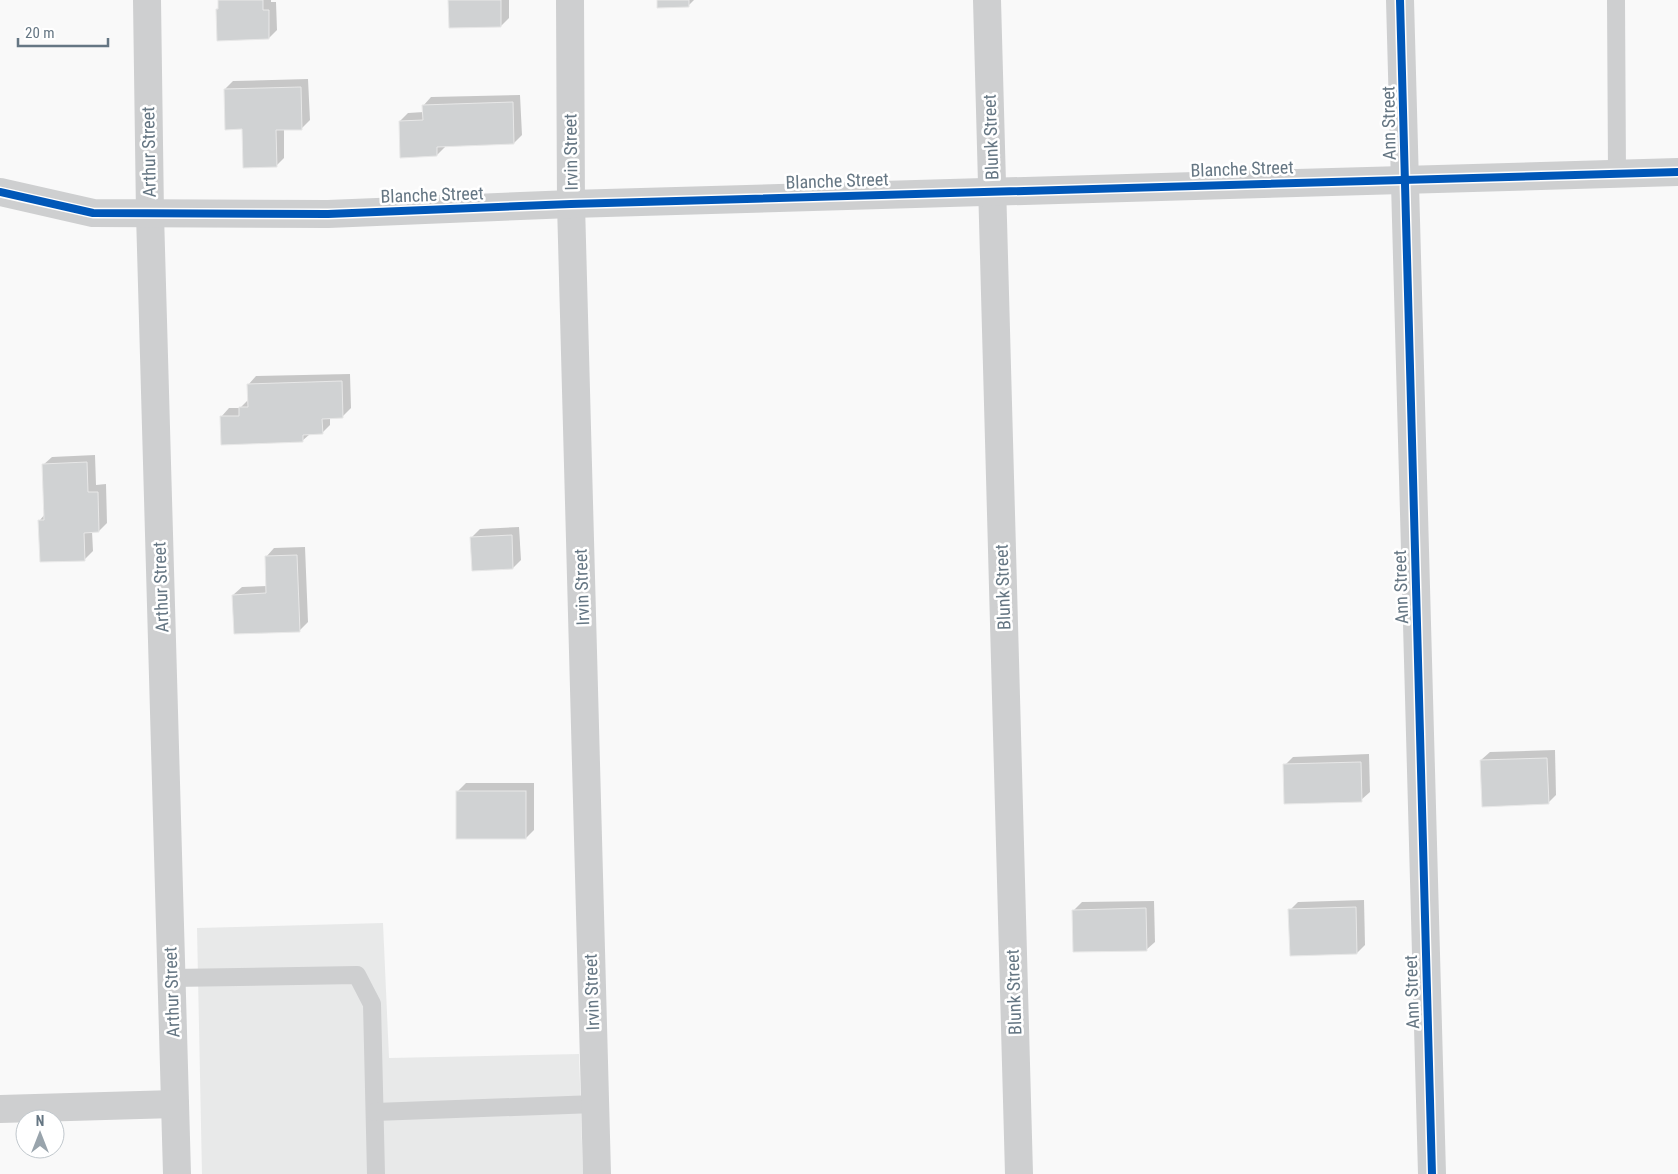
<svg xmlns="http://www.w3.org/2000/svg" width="1678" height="1174" font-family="'Roboto Condensed',sans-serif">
<rect width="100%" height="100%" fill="#f9f9f9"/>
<path fill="#e8e9e9" d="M383,923L389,1058L579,1054L583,1174H202L197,928Z"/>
<g fill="#0003">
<path d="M219,0H271V2H276L277,30L269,38L217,9L220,7Z"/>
<path d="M449,0H509V18L501,26Z"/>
<path d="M658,0H694L689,5Z"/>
<path d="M308,79L310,120L302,128L284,129V158L276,166L243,128L225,89L233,81Z"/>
<path d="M520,95L522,135L514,143L445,145V147L437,155L400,121L408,113L424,112L423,106L431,97Z"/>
<path d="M350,374L351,408L343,416L330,417V425L322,433L310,434L302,441L221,417L229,408H240L249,399L248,385L256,376Z"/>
<path d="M95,455L96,485L106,484L107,523L99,531H92L93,551L85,559L40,520L45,514L43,465L52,457Z"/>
<path d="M519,527L521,560L513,568L472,537L480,529Z"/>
<path d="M305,547L308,622L299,631L233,595L242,587L267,586L266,557L274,548Z"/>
<path d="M1555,750L1556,795L1548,803L1481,760L1490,752Z"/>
<path d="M1369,754L1370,792L1361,800L1285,765L1293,757Z"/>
<path d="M466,783H534V830L526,838L458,791Z"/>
<path d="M1364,900L1365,945L1357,953L1290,910L1298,902Z"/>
<path d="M1154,901L1155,942L1146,950L1074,910L1082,902Z"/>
</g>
<g fill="#d0d2d3" stroke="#e8e8e8">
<path d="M218,0H263V10H269V39L217,41L216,9H218Z"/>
<path d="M448,0H501V27L449,28Z"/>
<path d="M657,0H689V7L657,8Z"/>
<path d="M301,87L302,130H276L277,167L243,168L242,129L225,130L224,89Z"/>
<path d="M513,102L514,144L437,147V156L400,158L399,121L423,120L422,105Z"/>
<path d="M342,381L343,418L322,419L323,434L303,435V442L221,445L220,416H239V407H248L247,384Z"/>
<path d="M87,462L88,492H98L99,532L84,533L85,561L40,562L38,520H44L42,464Z"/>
<path d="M512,535L513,569L472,571L470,537Z"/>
<path d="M297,555L300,632L234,634L232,595L266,593L265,556Z"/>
<path d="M1547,758L1549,804L1482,807L1480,760Z"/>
<path d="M1361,762L1362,802L1284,804L1283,764Z"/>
<rect x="456" y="791" width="70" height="48"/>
<path d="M1356,907L1357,954L1290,956L1288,909Z"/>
<path d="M1146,908L1147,951L1073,952L1072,910Z"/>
</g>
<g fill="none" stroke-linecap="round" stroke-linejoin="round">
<g stroke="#cecfd0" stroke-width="18">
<path d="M1616,0L1617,174"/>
<path d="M171,978L357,975L372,1004L376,1174"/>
<path d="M375,1112L595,1104"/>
</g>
<g stroke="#cecfd0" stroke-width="28">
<path d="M147,0L150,214L177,1174"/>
<path d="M570,0L571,204L597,1174"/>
<path d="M987,0L1019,1174"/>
<path d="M1400,0L1432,1174"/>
<path d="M0,192L93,213L328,214L571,204L1678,172"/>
<path d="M0,1109L175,1104"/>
</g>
<g stroke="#fff" stroke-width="11">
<g id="cycleway">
<path d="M1400,0L1432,1174"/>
<path d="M0,192L93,213L328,214L571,204L1678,172"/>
</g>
</g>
<use href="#cycleway" stroke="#0057b8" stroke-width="8"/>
</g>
<g text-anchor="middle" stroke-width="5" stroke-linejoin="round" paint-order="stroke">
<g font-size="18" fill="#657683" stroke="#fff">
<text transform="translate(1389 123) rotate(-91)" y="6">Ann Street</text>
<text transform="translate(991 137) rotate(-92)" y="6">Blunk Street</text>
<text transform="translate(149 152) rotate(-91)" y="6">Arthur Street</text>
<text transform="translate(571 152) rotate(-91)" y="6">Irvin Street</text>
<text transform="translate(1242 169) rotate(-2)" y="6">Blanche Street</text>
<text transform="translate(837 181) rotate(-2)" y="6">Blanche Street</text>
<text transform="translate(432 195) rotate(-2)" y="6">Blanche Street</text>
<text transform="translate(161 587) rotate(-92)" y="6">Arthur Street</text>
<text transform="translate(582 587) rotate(-92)" y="6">Irvin Street</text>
<text transform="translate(1003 587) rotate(-92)" y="6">Blunk Street</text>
<text transform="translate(1401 587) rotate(-92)" y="6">Ann Street</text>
<text transform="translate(172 992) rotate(-92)" y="6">Arthur Street</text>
<text transform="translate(592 992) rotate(-92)" y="6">Irvin Street</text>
<text transform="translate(1014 992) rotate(-92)" y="6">Blunk Street</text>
<text transform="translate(1412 992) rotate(-92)" y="6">Ann Street</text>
</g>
</g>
<g transform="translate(40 1134)"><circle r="24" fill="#ffffff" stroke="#c1c8cd"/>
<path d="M0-4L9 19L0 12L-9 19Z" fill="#99a4ac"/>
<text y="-8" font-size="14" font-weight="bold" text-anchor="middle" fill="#657683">N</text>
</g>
<path d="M18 38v8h90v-8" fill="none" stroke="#657683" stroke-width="2.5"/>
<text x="25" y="38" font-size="15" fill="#657683" stroke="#ffffff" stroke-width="4" paint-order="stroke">20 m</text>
</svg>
